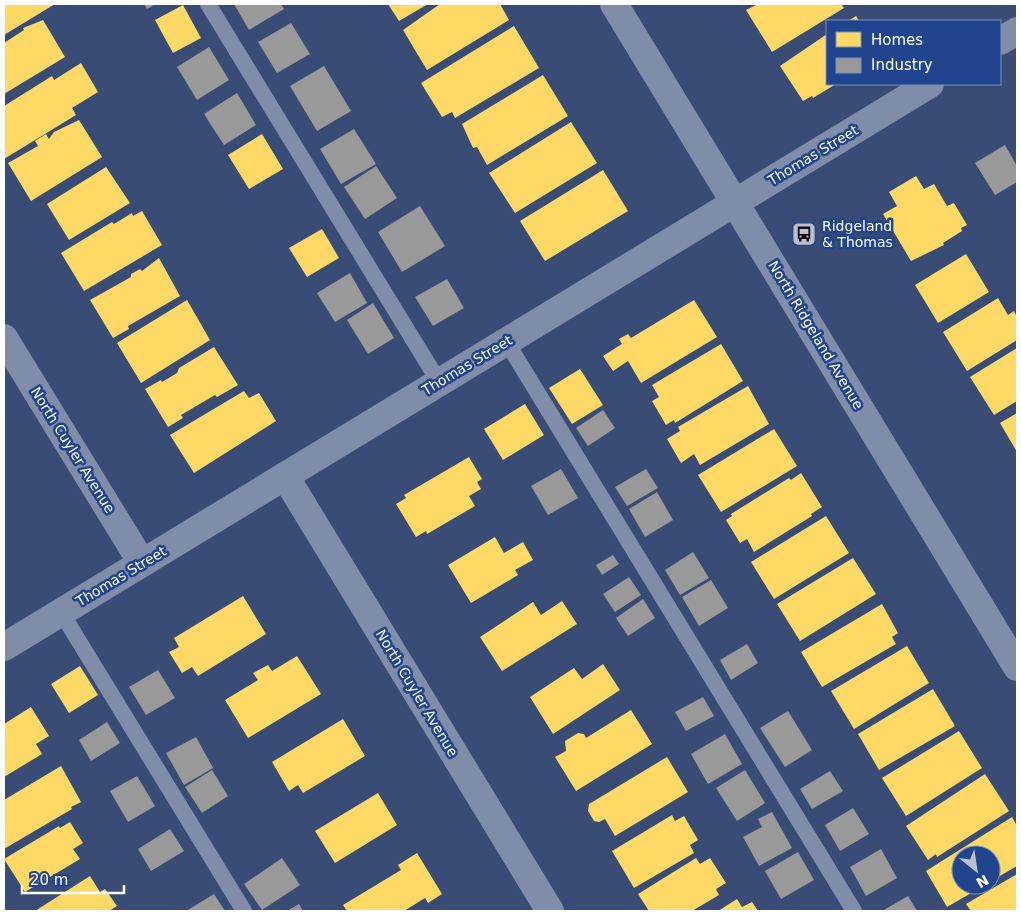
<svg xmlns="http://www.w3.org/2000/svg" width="1021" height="915" font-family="'DejaVu Sans',sans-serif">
<rect width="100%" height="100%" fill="#394c75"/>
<g fill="#ffd966">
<path d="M4,4H55L4,35Z"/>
<path d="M388,4H428L399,21Z"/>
<path d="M440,4H500L509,20L427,70L403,30Z"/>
<path d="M758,4H841L844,8L772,52L746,10Z"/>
<path d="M183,5L201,38L173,53L155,20Z"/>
<path d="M856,16L859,21H848Z"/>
<path d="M43,20L65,57L4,94V43L24,30L23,28Z"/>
<path d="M514,26L539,68L455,118L452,112L442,117L421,83Z"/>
<path d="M827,34V84H836L813,98L812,96L803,101L780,66Z"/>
<path d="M81,63L98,92L72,108L76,115L4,159V106L52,76L54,80Z"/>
<path d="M543,75L568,116L487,165L477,147L473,148L462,124Z"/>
<path d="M79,120L102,157L31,201L8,163L38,146L35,141L46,134L49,139L54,132Z"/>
<path d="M571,122L597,163L515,213L489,173Z"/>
<path d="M262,134L283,169L249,189L228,155Z"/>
<path d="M106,167L130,203L69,240L47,204Z"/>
<path d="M603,170L628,211L545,261L520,221Z"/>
<path d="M916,176L924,189L934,184L947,206L954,203L967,225L961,228L962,231L943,243L944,245L911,261L883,214L897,206L889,192Z"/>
<path d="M142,211L162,245L84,291L61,253L112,222L114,224L132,213L133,216Z"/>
<path d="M322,229L339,258L307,277L289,248Z"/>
<path d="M966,254L989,292L938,323L915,285Z"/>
<path d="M159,258L180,296L128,326L129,329L113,338L90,300L131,277V274L140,269L142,271Z"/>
<path d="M998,298L1008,315L1014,311L1017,317V340L967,371L943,332Z"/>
<path d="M187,300L210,340L141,383L117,343Z"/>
<path d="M694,300L717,337L641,383L628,361L613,371L603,356L622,344L619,339L628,334L631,338Z"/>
<path d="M721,344L743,381L675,423L674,420L666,425L652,401L659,397L652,385Z"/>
<path d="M214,347L238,385L217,397L215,395L181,415L183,418L168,427L145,389L161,380L162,382L177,373L179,368Z"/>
<path d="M1017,348V401L994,415L970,377Z"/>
<path d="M580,369L603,405L572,424L549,388Z"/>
<path d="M748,386L769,424L700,465L694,454L681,463L667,439L680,431L678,427Z"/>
<path d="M244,391L249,398L259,393L276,421L194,473L170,435Z"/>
<path d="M525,404L544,435L503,460L484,429Z"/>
<path d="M1017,413V452L1000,423Z"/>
<path d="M774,429L797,466L721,512L698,475Z"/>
<path d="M469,457L482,479L477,482L481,489L469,496L475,506L427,534L426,531L416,537L396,504L406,498L404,495Z"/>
<path d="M801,473L822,507L811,514L812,516L754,552L747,539L740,543L726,520L732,516L731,514L789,478L791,480Z"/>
<path d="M826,516L849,553L774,599L751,562Z"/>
<path d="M495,537L504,553L523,542L533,560L515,570L518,575L471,603L448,565Z"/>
<path d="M853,558L876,594L800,641L777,604Z"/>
<path d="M243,596L266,634L198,676L192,667L182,673L169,652L179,647L174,638Z"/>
<path d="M562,601L577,624L502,671L480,637L533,602L541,615Z"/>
<path d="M882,604L898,633L892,637L896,644L822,687L801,652Z"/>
<path d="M907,646L929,683L854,729L831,691Z"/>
<path d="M297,656L321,694L248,738L225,700L258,680L253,673L268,665L272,671Z"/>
<path d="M603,664L620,690L553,734L530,697L574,668L582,679Z"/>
<path d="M80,666L98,695L69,713L51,684Z"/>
<path d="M933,689L955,726L879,770L858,734Z"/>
<path d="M31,707L49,736L36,744L42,754L4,777V724Z"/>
<path d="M631,710L652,744L576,791L555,757L566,751L565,741L578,733L584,734L586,738Z"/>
<path d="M343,719L365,756L303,793L298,785L289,791L272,762Z"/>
<path d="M959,731L982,768L906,816L882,778Z"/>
<path d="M667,757L688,792L615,836L605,819L599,822L594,821L588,811L589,804Z"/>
<path d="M61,766L81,802L71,807L72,809L4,849V800Z"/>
<path d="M985,774L1009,811L937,857L936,854L928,860L906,826Z"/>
<path d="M378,793L397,825L335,863L315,831Z"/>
<path d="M672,815L675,821L684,816L698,840L690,845L694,853L634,888L612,851Z"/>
<path d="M1012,817L1017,826V866L991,881V855H961V885H985L947,907L926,871Z"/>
<path d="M70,822L83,843L73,849L80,859L25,892L4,859L59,826L60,828Z"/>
<path d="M417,853L442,894L428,903L425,898L404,911H347L343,905L401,870L398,865Z"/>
<path d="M696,858L700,864L710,858L726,883L716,889L719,895L692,911H649L638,894Z"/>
<path d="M1017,874V911H971L966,904Z"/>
<path d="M90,876L100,892L105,889L117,906L109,911H35Z"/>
<path d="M737,899L742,907L752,902L758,911H718Z"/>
</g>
<g fill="#999">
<path d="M144,4H156L147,9Z"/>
<path d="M234,4H281L284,9L249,30Z"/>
<path d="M291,23L310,54L277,73L258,42Z"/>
<path d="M209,47L229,80L197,100L177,67Z"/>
<path d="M324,66L351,111L317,131L290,86Z"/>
<path d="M237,93L256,125L224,145L204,114Z"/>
<path d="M354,129L376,164L341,184L320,149Z"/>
<path d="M1005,145L1017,166V182L995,195L975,163Z"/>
<path d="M376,166L397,198L365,219L344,187Z"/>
<path d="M420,206L445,246L402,272L378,232Z"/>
<path d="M350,273L367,303L335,322L317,293Z"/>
<path d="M447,279L464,308L433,326L415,297Z"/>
<path d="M373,303L394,338L368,354L347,320Z"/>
<path d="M603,410L615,428L588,446L576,428Z"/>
<path d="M561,469L578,498L548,515L531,486Z"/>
<path d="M646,469L658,488L627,506L615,487Z"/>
<path d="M657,492L673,520L645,537L629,509Z"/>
<path d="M693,552L709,578L680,595L665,570Z"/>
<path d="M613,555L619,564L602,575L596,565Z"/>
<path d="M629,577L641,595L615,612L603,594Z"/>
<path d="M711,580L728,608L699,626L682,597Z"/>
<path d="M643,599L655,618L628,636L616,618Z"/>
<path d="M747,644L758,663L731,680L720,660Z"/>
<path d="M158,670L175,698L146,715L129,687Z"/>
<path d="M703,697L714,716L686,731L675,712Z"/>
<path d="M788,711L812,750L785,767L760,728Z"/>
<path d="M107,722L120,743L91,761L79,740Z"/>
<path d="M725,734L742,764L708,784L691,754Z"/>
<path d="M196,737L213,768L184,785L166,753Z"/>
<path d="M212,770L228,796L202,813L185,787Z"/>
<path d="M745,770L765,803L737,821L716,788Z"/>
<path d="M830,771L843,791L812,809L800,789Z"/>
<path d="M137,776L155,806L128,822L110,791Z"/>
<path d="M853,808L869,834L840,851L825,825Z"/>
<path d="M772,812L792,848L759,866L743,837L762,827L758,819Z"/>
<path d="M170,829L184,851L151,871L138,849Z"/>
<path d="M881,849L897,878L866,896L850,867Z"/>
<path d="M798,852L814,880L781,899L765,871Z"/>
<path d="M282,858L300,885L262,910L244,884Z"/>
<path d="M214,894L225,911H186Z"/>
<path d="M908,896L917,911H882Z"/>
<path d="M299,904L303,911H287Z"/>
</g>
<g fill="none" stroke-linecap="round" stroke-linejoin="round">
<g stroke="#808da8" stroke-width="16">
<path d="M208,4L439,382"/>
<path d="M506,341L854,911"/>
<path d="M61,612L244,911"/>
</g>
<g stroke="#808da8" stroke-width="28">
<path d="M1000,41L1017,31"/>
<path d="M4,338L142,563"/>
<path d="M285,476L550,911"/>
<path d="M4,647L930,84"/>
</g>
<path stroke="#808da8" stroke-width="28" d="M614,4L1017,667"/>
</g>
<defs>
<g id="bus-square" transform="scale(1.25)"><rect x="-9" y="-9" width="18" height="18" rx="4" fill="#bac0cf" stroke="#20448e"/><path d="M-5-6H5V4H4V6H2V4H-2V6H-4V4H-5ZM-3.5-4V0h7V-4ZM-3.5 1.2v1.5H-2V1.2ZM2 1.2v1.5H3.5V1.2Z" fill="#111"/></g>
</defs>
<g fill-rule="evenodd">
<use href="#bus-square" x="804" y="234"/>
</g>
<g text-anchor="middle" stroke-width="5" stroke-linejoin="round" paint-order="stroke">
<g font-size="14" fill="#fff" stroke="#20448e">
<text transform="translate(813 155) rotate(-31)" y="5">Thomas Street</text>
<text transform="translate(816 335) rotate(59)" y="5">North Ridgeland Avenue</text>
<text transform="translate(467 365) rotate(-31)" y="5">Thomas Street</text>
<text transform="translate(73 450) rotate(58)" y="5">North Cuyler Avenue</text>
<text transform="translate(121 576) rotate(-31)" y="5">Thomas Street</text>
<text transform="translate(417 693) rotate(59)" y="5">North Cuyler Avenue</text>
</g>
<g font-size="14" fill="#fff" stroke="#20448e" text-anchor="start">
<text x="822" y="231">Ridgeland<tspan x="822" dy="16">&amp; Thomas</tspan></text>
</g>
</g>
<rect width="1021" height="915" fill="none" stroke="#ffffff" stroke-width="10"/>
<rect x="826" y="20" width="175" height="65" fill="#20448e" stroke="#798fbb"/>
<rect x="836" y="32" width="25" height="15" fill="#ffd966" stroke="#798fbb"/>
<text x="871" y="45" font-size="15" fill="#ffffff">Homes</text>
<rect x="836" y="58" width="25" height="15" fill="#999999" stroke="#798fbb"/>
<text x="871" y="70" font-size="15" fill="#ffffff">Industry</text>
<g transform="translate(976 870) rotate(150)"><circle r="24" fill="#20448e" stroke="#798fbb"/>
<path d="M0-4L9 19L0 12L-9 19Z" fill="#bac0cf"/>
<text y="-8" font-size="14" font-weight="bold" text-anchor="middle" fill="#ffffff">N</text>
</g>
<path d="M22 885v8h102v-8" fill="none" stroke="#ffffff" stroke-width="2.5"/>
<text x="30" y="885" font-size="15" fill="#ffffff" stroke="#20448e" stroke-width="4" paint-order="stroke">20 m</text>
</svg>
